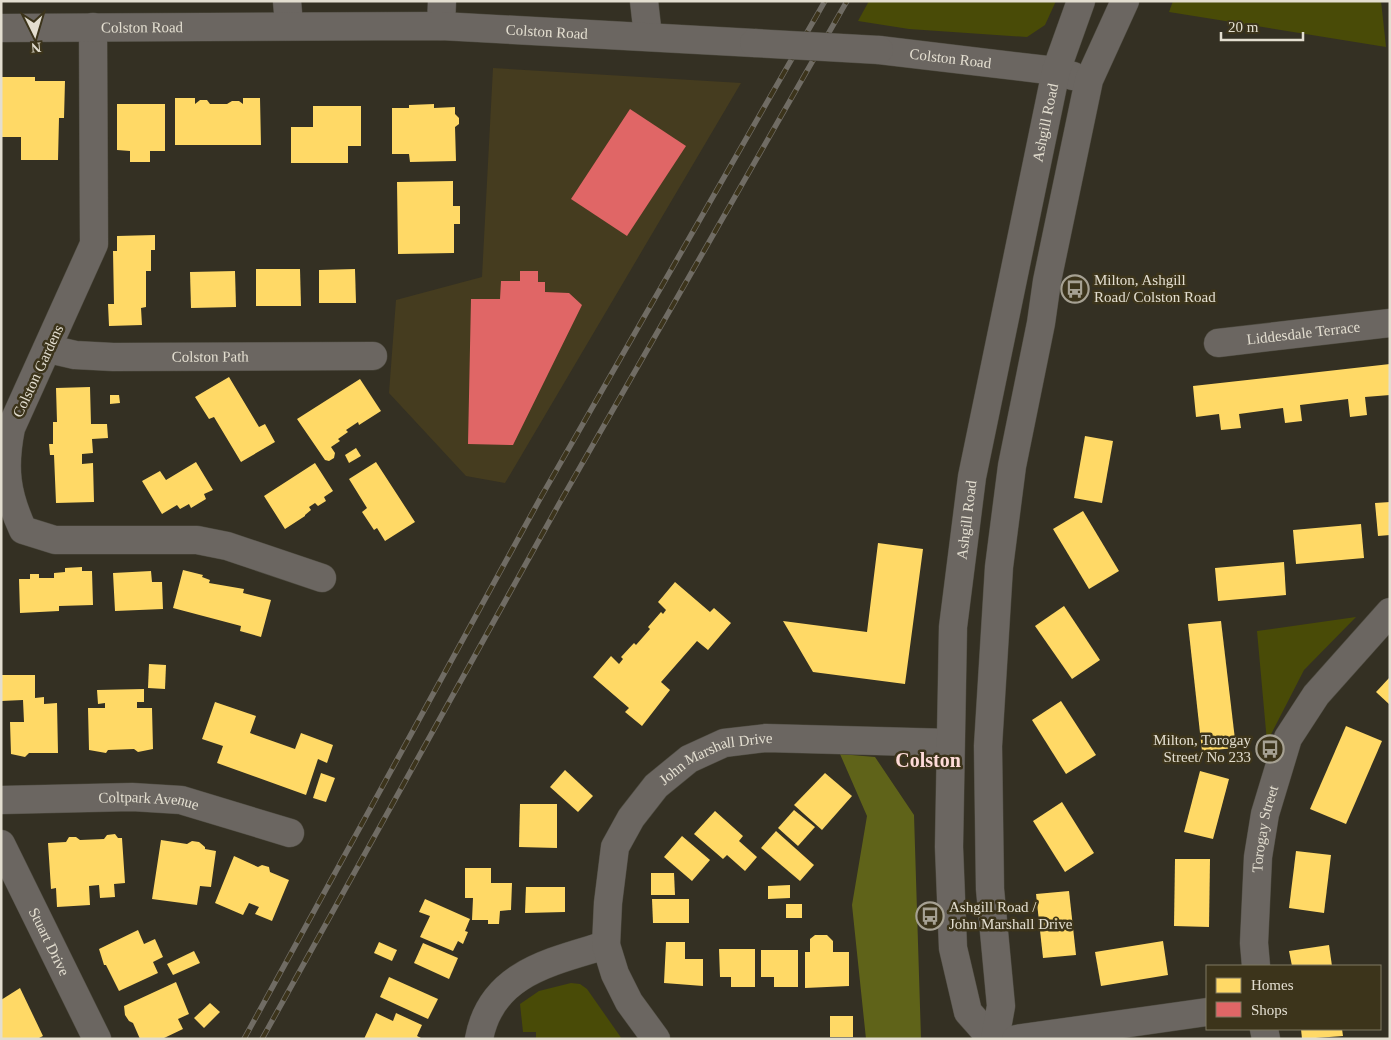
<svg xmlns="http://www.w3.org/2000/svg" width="1391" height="1040" font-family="Georgia,serif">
<rect width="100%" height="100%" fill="#343023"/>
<path fill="#453c1f" d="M493,68L741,83L505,483L466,476L389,393L396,300L482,277Z"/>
<g fill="#494b07">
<path d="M869,1H1056L1045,25L1027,37L909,29L858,21Z"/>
<path d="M1173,1H1381L1386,47L1169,12Z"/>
<path d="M1356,617L1304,670L1267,742L1257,631Z"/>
<path d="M571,983L580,984L587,989L622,1039H536V1032H523L520,1004L539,991Z"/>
</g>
<path fill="#5f6319" d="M840,754L875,757L914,815L921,1039H866L852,905L867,816Z"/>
<g fill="#ffd966">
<path d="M1,77H35V81H65L64,118H59L58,160H21V137H1Z"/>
<path d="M175,98H195V104L200,100H207L210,104H227L232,101H239L243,104V98H260L261,145H175Z"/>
<path d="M117,104H165V151H150V162H130V151L117,150Z"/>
<path d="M434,104V108L455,107V114L459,118V124L455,127L456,161L410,162L409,154H392V108H409V105Z"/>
<path d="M313,106H361V146H348V163H291V127H313Z"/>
<path d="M453,181V206H460V224H454V253L398,254L397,182Z"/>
<path d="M155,235V250H151V271H146V307L141,308L142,325L109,326L108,304H114L113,251H117V236Z"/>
<path d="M256,269H300L301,306H256Z"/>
<path d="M355,269L356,303H319V270Z"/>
<path d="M235,271L236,307L191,308L190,272Z"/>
<path d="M1390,364V395L1365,397L1367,415L1350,417L1348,399L1300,405L1302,421L1285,423L1283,408L1239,414L1241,428L1221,430L1219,414L1196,417L1193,386Z"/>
<path d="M229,377L259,427L265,424L275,442L241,462L214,417L209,419L195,397Z"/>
<path d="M360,379L381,411L359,425L358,422L346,430L348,432L338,439L340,441L331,447L335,453L334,458L329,461L325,460L297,419Z"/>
<path d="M90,387L91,424H107L108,438L92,439L93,453L82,454V464L93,463L94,502L56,503L54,455H50L49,444H53V422H57L56,388Z"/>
<path d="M110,395H119L120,403L110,404Z"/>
<path d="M1085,436L1113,441L1102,503L1074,498Z"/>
<path d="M356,448L361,456L349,463L345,455Z"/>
<path d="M196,462L213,490L204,494L206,499L191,508L189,504L180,509L177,505L162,514L142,481L160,471L166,480Z"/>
<path d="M376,462L415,522L385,541L377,528L374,530L362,512L367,508L349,479Z"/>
<path d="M315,463L333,491L324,497L326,501L318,506L315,503L309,507L311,510L305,515V516L285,529L264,496Z"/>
<path d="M1390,502V535L1378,536L1375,503Z"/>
<path d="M1083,511L1119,571L1089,589L1053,529Z"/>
<path d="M1361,524L1364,558L1296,564L1293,530Z"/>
<path d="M878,543L923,549L905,684L813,672L783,621L867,632Z"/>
<path d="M1284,562L1286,595L1218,601L1215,568Z"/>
<path d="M82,567V571H92L93,605L59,606V611L20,613L19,579H30V574H39V578H54V573L65,572V568Z"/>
<path d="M183,570L203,575L202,577L210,580L209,583L244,589L243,593L271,600L261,637L240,631L241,626L173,608Z"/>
<path d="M151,571L152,582H162L163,609L115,611L113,573Z"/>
<path d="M675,582L710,612L714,608L731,623L708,650L697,641L661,682L670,690L642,726L625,712L629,708L593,677L611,656L619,664L623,659L621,657L634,643L636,645L650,629L648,627L661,612L663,614L666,610L658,602Z"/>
<path d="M1064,606L1100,660L1072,679L1035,626Z"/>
<path d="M1221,621L1236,748L1202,751L1188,624Z"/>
<path d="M149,664L166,665L165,689L148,688Z"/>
<path d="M1,675H35V698L44,697V704L57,703L58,753H29L25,757L11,754L10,722H24L23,700L1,701Z"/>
<path d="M1390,677V705L1376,692Z"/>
<path d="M144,689V702H137V708H152L153,749L138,752L134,749L108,750L106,753L89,750L88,708H105V703L98,704L97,690Z"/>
<path d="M1061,701L1096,755L1066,774L1032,720Z"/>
<path d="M215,702L256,716L250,733L295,749L301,733L333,745L327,763L318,759L306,795L217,763L223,746L202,739Z"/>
<path d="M1346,726L1382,741L1346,824L1310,809Z"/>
<path d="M565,770L593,796L578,812L550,787Z"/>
<path d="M1200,771L1229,779L1213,839L1184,832Z"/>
<path d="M321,773L335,778L326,802L313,798Z"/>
<path d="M825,773L852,796L822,830L794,805Z"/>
<path d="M1062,802L1094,853L1065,872L1033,821Z"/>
<path d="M520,804H557V848L519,847Z"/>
<path d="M794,810L815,827L798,846L778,828Z"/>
<path d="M715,811L743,836L739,841L757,857L745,871L727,855L723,859L694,834Z"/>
<path d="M776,831L814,865L800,881L761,848Z"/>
<path d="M115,834L118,838H122L125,883L114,884L115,897L100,898L99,885L89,886L90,905L57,907L56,888L51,889L48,843L66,842L69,837H76L80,840L104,839L107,835Z"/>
<path d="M682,836L710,860L692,881L664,857Z"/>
<path d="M161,840L187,844L192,841L199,842L205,847V849L216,851L211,887L200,886L197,905L152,899Z"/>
<path d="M1296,851L1331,855L1324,913L1289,908Z"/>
<path d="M234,856L258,867L262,865L269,867L270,872L289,880L272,921L255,914L259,907L249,903L243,915L215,903Z"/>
<path d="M1175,859H1210L1209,927L1174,926Z"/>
<path d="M465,868H491V883H512L511,910L500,911L499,924H488V920H472L473,898H465Z"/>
<path d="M651,873H674L675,895H651Z"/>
<path d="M790,885V898L768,899V886Z"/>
<path d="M526,887H565V912L525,913Z"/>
<path d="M1069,891L1076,955L1043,958L1036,894Z"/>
<path d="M425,899L470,919L465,931L468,932L463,944L458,941L453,951L420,937L430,916L419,912Z"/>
<path d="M652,899H689V923H653Z"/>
<rect x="786" y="904" width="16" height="14"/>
<path d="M138,930L144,944L155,939L163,957L153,962L158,973L119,991L106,965H104L99,949Z"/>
<path d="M815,935H827L833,941V952H849V986L805,988V952H810V939Z"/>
<path d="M1163,941L1168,975L1101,986L1095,952Z"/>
<path d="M379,942L397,950L392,961L374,953Z"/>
<path d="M666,942H685V959H703V986L664,983Z"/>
<path d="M423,943L458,958L449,979L414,963Z"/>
<path d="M1329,945L1332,966H1292L1289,951Z"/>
<path d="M719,949H755V987H731V977H720Z"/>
<path d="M761,950H798V987H774V977H761Z"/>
<path d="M194,951L200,963L173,975L167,964Z"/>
<path d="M389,977L438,999L428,1019L380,997Z"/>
<path d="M176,982L189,1014L178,1019L183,1029L162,1039H140L133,1023L129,1021L125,1015L124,1006Z"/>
<path d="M20,988L43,1036L37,1039H1V1000Z"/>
<path d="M210,1003L220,1012L204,1028L194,1018Z"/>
<path d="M376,1013L393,1021L396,1013L422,1025L417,1036L423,1039H364Z"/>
<rect x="830" y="1016" width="23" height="21"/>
<path d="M1301,1029H1342L1343,1036L1302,1039Z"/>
</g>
<g fill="#e06666">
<path d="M630,109L686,146L627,236L571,199Z"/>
<path d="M520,271H538V282H545V292L569,293L582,305L513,445L468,444L471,299H500L501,281H520Z"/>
</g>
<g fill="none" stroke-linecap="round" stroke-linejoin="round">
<g stroke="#4e4b40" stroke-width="29">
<g id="minor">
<path d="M287,1L289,25"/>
<path d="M644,1L648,36"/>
<path d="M441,26L442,1"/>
<path d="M93,27L94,244L11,428C3,468 6,493 23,530L55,540H197L227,546L322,578"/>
<path id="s1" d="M1,28L441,26L754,43"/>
<path id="s2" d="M879,50L1056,71L1073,76"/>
<path id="s3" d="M1218,343L1390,323"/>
<path id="s4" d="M49,349L75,355L113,357L373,356"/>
<path id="s5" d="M1,800L132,797L181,800L290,833"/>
<path id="s6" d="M1,844L97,1039"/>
<path id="s7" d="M1256,966L1254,943L1258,857L1265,814L1288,738L1316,695L1390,612"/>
<path d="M1264,1029L1266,1039"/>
<path d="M479,1039C491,973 551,962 606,945"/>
<path id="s8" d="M656,1039L629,1002L615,974L606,945L608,903L615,847L631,818L656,786L689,759L724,743L766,738L950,743"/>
<path id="s9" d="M992,1039L968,1012L953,948L949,847L953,627L972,477L1056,71L1081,1"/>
<path d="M995,1039L1001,1006L990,889L988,746L999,567L1012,466L1041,323L1047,281L1089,80L1125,1"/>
<path d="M1016,1039L1207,1012"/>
</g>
</g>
<use href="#minor" stroke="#6b6661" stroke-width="28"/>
<g stroke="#706c64" stroke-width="5.5">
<g id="rail">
<path d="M244,1039L541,497L825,1"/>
<path d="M262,1039L559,504L847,1"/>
</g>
</g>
<use href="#rail" stroke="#3c341b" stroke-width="4" stroke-dasharray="11" stroke-linecap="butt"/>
<g stroke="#4e4b40" stroke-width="29" stroke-linecap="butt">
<path id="minor-bridge" d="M754,43L879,50"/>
</g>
<use href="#minor-bridge" stroke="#6b6661" stroke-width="28"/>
</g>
<defs>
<g id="bus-ring" transform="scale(1.4375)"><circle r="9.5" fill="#3c341b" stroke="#a6a193" stroke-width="1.5"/><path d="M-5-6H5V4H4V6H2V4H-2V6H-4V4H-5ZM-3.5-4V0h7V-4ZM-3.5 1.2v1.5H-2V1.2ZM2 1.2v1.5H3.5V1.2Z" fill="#a6a193"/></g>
</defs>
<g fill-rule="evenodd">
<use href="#bus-ring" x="1075" y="289"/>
<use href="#bus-ring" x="1270" y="749"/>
<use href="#bus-ring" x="930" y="916"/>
</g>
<g text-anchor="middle" stroke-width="5" stroke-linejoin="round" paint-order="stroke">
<g font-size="15" fill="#e3ded0" stroke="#3c341b">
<text dy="5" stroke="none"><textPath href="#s1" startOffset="141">Colston Road</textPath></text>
<text dy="5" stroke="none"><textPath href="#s1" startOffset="546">Colston Road</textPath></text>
<text dy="5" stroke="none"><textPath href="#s2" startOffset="72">Colston Road</textPath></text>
<text dy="5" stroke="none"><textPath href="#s9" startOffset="936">Ashgill Road</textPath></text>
<text dy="5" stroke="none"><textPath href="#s3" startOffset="86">Liddesdale Terrace</textPath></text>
<text dy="5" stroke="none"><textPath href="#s4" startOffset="162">Colston Path</textPath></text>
<text transform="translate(38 371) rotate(-65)" y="5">Colston Gardens</text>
<text dy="5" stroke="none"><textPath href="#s9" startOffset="531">Ashgill Road</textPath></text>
<text dy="5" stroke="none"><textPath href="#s8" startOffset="348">John Marshall Drive</textPath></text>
<text dy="5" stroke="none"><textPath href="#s5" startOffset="148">Coltpark Avenue</textPath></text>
<text dy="5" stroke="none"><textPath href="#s7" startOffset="138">Torogay Street</textPath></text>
<text dy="5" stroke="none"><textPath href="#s6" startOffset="109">Stuart Drive</textPath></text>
</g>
<g font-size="15" fill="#e3ded0" stroke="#3c341b" text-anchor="start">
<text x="1094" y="285">Milton, Ashgill<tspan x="1094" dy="17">Road/ Colston Road</tspan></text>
<text x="1251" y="745" text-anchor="end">Milton, Torogay<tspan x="1251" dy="17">Street/ No 233</tspan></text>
<text x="949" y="912">Ashgill Road /<tspan x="949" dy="17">John Marshall Drive</tspan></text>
</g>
<g font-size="20" font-weight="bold" fill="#fedbd8" stroke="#3c341b">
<text x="928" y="767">Colston</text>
</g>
</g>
<rect width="1391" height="1040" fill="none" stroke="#e3ded0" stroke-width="5"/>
<rect x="1206" y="965" width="175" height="65" fill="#3c341b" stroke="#7f7863"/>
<rect x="1216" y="978" width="25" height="15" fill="#ffd966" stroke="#7f7863"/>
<text x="1251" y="990" font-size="15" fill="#e3ded0">Homes</text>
<rect x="1216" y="1002" width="25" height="15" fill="#e06666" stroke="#7f7863"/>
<text x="1251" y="1015" font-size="15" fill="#e3ded0">Shops</text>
<g transform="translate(35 35) rotate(175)" stroke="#3c341b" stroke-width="4" paint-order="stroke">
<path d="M0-4L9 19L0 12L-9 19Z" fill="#e3ded0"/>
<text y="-8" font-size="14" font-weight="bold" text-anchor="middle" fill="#e3ded0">N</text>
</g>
<path d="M1221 32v8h82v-8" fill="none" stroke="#e3ded0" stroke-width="2.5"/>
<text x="1228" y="32" font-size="15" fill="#e3ded0" stroke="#3c341b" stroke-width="4" paint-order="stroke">20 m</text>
</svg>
